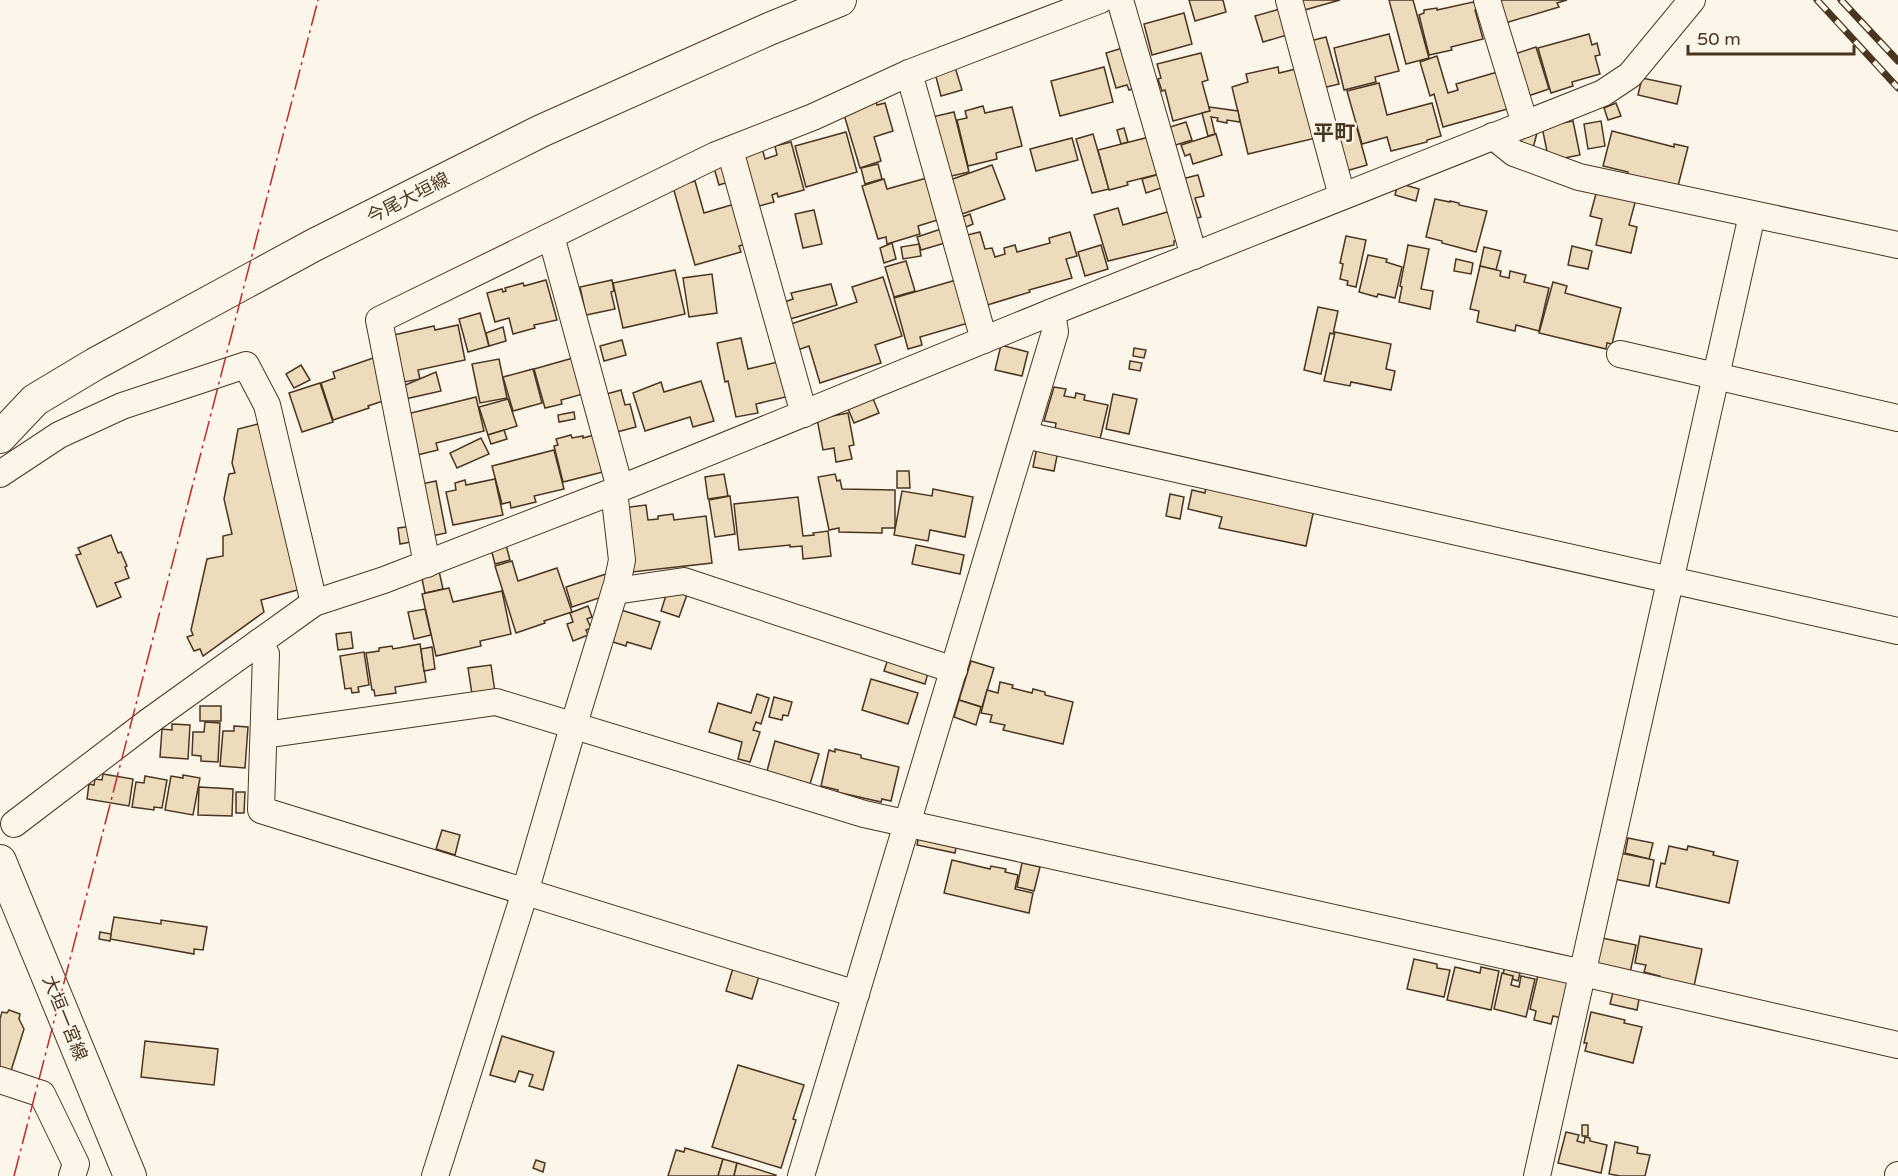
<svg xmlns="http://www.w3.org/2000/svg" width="1898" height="1176" font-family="'Varela Round','Noto Sans JP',sans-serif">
<rect width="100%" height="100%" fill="#fbf6e9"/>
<g fill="#ecdcbc" stroke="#4a3520" stroke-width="1.5">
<path d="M1189,0H1223L1226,12L1195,21Z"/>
<path d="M1298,0H1340L1301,11Z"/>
<path d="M1389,0H1413L1429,58L1406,64Z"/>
<path d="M1495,0H1567L1557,3L1559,7L1502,24Z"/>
<path d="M1473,2L1474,3L1479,2L1481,8L1475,10L1483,39L1451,47L1452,50L1429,55L1419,15L1424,13V10L1437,8V10Z"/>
<path d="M1280,9L1287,35L1263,42L1255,16Z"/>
<path d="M1184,13L1192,44L1152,55L1144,24Z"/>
<path d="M1389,34L1399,71L1375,77L1376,82L1344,90L1334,48Z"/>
<path d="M1589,34L1592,45L1597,43L1600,55L1595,56L1600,74L1572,82L1573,86L1551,93L1538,48Z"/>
<path d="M1326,37L1339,84L1318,89L1306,42Z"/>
<path d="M1129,46L1140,87L1129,90L1127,85L1116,88L1106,53Z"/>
<path d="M1536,47L1549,89L1525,97L1512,55Z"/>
<path d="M1201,53L1208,80L1202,82L1210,111L1173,121L1165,90L1162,91L1158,79L1161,78L1157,64Z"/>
<path d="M1437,56L1448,93L1458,90L1456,84L1501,71L1511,108L1443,127L1434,94L1430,96L1420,62Z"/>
<path d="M955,67L962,90L941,96L935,73Z"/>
<path d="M1104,67L1113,102L1060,116L1051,81Z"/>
<path d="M1278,67L1279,73L1296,69L1316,138L1248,154L1232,87L1248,82L1246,74Z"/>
<path d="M1642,78L1681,86L1677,104L1638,95Z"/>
<path d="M1379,83L1387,115L1432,103L1441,136L1427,140V142L1391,151L1387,137L1362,144L1347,91Z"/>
<path d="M875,98L877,105L885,103L893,131L874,137L881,161L860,168L842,108Z"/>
<path d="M1616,103L1621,116L1608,120L1604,108Z"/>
<path d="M983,106L985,113L1012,107L1022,146L996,153L997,159L968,166L957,120L967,118L965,111Z"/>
<path d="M1209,107L1238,111L1240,122L1227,120V123L1217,121L1218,118L1211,117L1215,134L1208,136L1202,113L1210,111Z"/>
<path d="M954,112L969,172L947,177L932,117Z"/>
<path d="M1573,121L1580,155L1549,161L1542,127Z"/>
<path d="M1601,121L1605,146L1588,149L1584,124Z"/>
<path d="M1186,122L1192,140L1169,147L1164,129Z"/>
<path d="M1356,125L1367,165L1346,171L1335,131Z"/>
<path d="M1124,128L1128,142L1121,144L1117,130Z"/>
<path d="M1612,131L1674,147V144L1688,147L1678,186L1649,179V182L1627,177L1628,172L1603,166Z"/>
<path d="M846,132L857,172L806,187L795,146Z"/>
<path d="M1530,132L1537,133L1532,152L1519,148L1522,134Z"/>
<path d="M1093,134L1109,189L1092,193L1076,139Z"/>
<path d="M1216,134L1222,155L1193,164L1190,154L1185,156L1181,145Z"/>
<path d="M1153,136L1163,173L1127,182L1128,185L1109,190L1098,150Z"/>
<path d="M1072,138L1078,160L1036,171L1030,149Z"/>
<path d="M791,142L804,190L778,197L777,193L772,195L774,202L752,208L737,155L762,148L765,159L777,155L775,146Z"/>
<path d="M727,164L732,181L719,185L714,168Z"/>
<path d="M878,164L882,179L865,184L861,168Z"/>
<path d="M992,165L1005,199L962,214L950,180Z"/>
<path d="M1160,174L1164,187L1146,193L1142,179Z"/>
<path d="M1198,175L1204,196L1195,198L1201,217L1190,220L1178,180Z"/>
<path d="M934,176L947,217L918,226L920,234L887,244L886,237L878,239L862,186L884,179L887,189Z"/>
<path d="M695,181L704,213L738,203L749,243L739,246L741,252L695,265L673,187Z"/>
<path d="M1398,183L1419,189L1416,201L1395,195Z"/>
<path d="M1597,190L1636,199L1629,225L1637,227L1631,253L1596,245L1602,219L1590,216Z"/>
<path d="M1435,199L1450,202V201L1459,203V205L1487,211L1476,252L1442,243V241L1426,237Z"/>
<path d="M1118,208L1123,225L1174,210L1182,239L1174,241V245L1108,261L1094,215Z"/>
<path d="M814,210L822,244L803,248L795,214Z"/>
<path d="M970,214L973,224L964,228L960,218Z"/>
<path d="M941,229L945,243L921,250L917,237Z"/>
<path d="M980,232L985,249L992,248L995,257L1005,254L1004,248L1015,245L1017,252L1050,243L1049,238L1070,232L1077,256L1066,259L1072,278L1029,290L1030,292L984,306L963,236Z"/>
<path d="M1346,236L1366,240L1356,287L1347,285L1348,281L1340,279L1343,264L1340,263Z"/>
<path d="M892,243L896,259L884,263L880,248Z"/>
<path d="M919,244L921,256L903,259L901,247Z"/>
<path d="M1101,245L1108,269L1085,276L1078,252Z"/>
<path d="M1408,245L1429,249L1421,289L1433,291L1430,309L1399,302L1402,287L1400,286Z"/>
<path d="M1572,246L1592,251L1588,269L1568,265Z"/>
<path d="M1484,247L1501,251L1496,270L1480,266Z"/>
<path d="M1368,255L1387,259L1386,262L1402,267L1395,298L1378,294L1377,297L1359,292Z"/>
<path d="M1456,259L1473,263L1471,274L1454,271Z"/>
<path d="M906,261L915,291L894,297L885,267Z"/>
<path d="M1480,266L1501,271L1500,276L1509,278L1510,271L1526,275L1524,282L1549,288L1539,331L1516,325L1515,331L1477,322L1479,311L1470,309Z"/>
<path d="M675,270L685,314L623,328L613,283Z"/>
<path d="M712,274L717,313L689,317L683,278Z"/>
<path d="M883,277L902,336L875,345L881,363L820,383L809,346L795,351L788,325L857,302L852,287Z"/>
<path d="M963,278L975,321L920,337L922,345L908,349L894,298Z"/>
<path d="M546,280L557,320L534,325L535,328L513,334L509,318L495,322L487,293L502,289L503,292L506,291L505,288L523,283L524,286Z"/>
<path d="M612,280L614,291L611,292L615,309L586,315L580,287Z"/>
<path d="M1553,282L1567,286L1565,293L1621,308L1612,344L1607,343L1606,349L1539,333Z"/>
<path d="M831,284L837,305L787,320L782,303L793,299L791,293Z"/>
<path d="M1318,307L1338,311L1333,334L1330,333L1321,374L1304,370Z"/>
<path d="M480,313L489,346L468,352L459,319Z"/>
<path d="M458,325L465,360L418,370L420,379L399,383L389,336L434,326L435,330Z"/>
<path d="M503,327L506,341L489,346L486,333Z"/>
<path d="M1335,332L1391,344L1386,369L1395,371L1391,390L1351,382L1350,386L1324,381Z"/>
<path d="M741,338L748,369L782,361L790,396L756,404L758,413L736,417L728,381L725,382L717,343Z"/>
<path d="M622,340L626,355L604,361L600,346Z"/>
<path d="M1001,345L1028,352L1022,376L995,370Z"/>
<path d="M1134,348L1146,350L1144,358L1133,356Z"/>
<path d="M580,356L590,392L561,400L562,404L545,408L534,369Z"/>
<path d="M376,357L389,399L368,406L369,408L333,420L321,383L335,378L333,372Z"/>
<path d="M499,359L507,398L480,403L472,364Z"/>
<path d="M1130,361L1142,363L1140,371L1129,369Z"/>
<path d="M301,365L310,380L294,388L286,374Z"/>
<path d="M533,369L542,403L513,411L503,377Z"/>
<path d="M436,372L441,391L405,399L403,386Z"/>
<path d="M701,381L714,421L693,427L690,417L645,431L633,393L661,382L664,392Z"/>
<path d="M320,383L333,422L302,432L289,393Z"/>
<path d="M1054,387L1066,389L1064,396L1075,398L1076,393L1085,395L1084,400L1108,405L1100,439L1055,430L1056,423L1044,421Z"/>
<path d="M621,390L625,405L630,404L636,427L613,433L603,395Z"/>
<path d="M871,394L879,413L854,423L846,404Z"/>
<path d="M1113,394L1137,399L1129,434L1106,429Z"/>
<path d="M476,397L484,431L436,443L438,450L413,456L403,415Z"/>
<path d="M508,399L517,426L488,435L479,407Z"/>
<path d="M574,412L575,419L559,422L558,415Z"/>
<path d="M848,413L854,445L849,446L852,459L836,462L834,448L823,450L817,419Z"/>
<path d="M258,424L301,589L261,600L264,612L203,656L200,649L194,651L187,637L193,635L191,630L207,559L223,556V536L232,534L224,499L229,474L235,473L232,463L238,429Z"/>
<path d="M504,430L507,439L491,444L488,435Z"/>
<path d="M598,434L607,471L563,482L554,446L558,445L556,439L571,435L572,438L583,436V438Z"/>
<path d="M481,438L489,454L457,468L450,453Z"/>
<path d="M1037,447L1058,451L1054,471L1033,467Z"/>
<path d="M554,450L564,489L534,496L536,502L511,508L510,502L502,504L492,466Z"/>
<path d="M897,471H909L910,488H897Z"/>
<path d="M724,474L728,496L708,499L705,477Z"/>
<path d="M835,474L837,481L840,480L842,489L895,490V528H882V533L839,532V528L829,530L818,477Z"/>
<path d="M495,479L503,515L453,525L446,492L456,490L455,483L465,480L466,485Z"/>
<path d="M436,481L446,533L427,537L417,485Z"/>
<path d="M1206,486L1314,509L1306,546L1219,528L1222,517L1188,509L1192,490L1205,493Z"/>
<path d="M933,489L973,497L965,537L930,530L928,541L894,535L902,491L932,496Z"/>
<path d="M1170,494L1184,497L1180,519L1166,516Z"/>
<path d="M730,496L735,534L715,537L709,500Z"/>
<path d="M798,497L803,536L814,535L813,533L828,531L831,556L803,559L802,546L790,547V545L739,550L734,504Z"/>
<path d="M646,505L648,520L658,519V516L673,514L674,520L706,516L712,563L632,572L622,508Z"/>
<path d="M413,526L416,541L400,544L398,528Z"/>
<path d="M111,535L118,553L121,552L127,566L125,567L129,578L115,583L121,597L97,607L76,555L81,554L78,548Z"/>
<path d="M506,545L510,560L495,564L491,549Z"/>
<path d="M916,545L964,555L960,574L912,564Z"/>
<path d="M512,561L518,581L557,568L572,612L544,621L545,623L516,633L495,566Z"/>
<path d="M439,571L443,589L425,593L421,574Z"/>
<path d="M606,574L608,580L602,597L572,607L566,587Z"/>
<path d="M669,586L688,592L679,617L661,611Z"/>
<path d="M449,588L453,602L502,591L511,634L480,641L481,646L436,656L422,594Z"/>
<path d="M588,606L592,617L587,619L591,628L586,630L588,635L573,641L567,624L573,622L570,613Z"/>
<path d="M425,609L431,635L414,639L408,612Z"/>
<path d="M621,610L660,622L651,649L627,642L626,646L613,642L614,638L610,637Z"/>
<path d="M351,632L353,648L338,650L336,634Z"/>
<path d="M420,644L426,682L395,687L396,693L375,696L374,690H372L366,653L379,651V648L392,646L393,649Z"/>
<path d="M432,647L435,669L424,671L421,649Z"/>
<path d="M364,652L369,685L358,687L359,692L352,693L351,688L345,689L340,656Z"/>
<path d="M890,653L930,665L925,684L884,671Z"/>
<path d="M971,661L994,668L982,707L959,700Z"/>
<path d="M491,665L495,692L472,694L468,668Z"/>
<path d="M871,679L918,693L908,724L862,710Z"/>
<path d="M1000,682L1013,685L1012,688L1032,693L1033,689L1045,692V695L1073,702L1063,744L1003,730L1005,725L990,722L992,715L981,713L987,690L998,693Z"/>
<path d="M757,694L769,698L761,724L756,722L753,730L760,732L750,762L738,759L742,742L709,732L718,703L751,713Z"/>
<path d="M774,697L792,702L788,716L783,715L782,720L769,717Z"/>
<path d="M959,700L981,707L976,725L954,717Z"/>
<rect x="200" y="706" width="21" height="15"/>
<path d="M205,722L220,723L218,762L201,761V756L192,755L193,732H204Z"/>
<path d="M172,724L190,725L188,759L160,757L162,729L172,730Z"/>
<path d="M234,726L248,727L245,768L220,766L223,731H234Z"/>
<path d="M775,741L819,754L810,784L767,771Z"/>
<path d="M835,749L861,755V758L899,767L891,801L882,799L881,802L837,792L838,790L821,786L829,750L835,752Z"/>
<path d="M103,774L133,779L129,806L87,799L89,784L94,785L95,779L102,780Z"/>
<path d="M183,775L200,778L193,815L165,810L171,776L183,778Z"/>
<path d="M145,776L167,780L162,808L154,807V810L132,807L136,782L144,783Z"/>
<path d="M199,787L233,789L232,816L198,815Z"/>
<path d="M236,792H245L244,813H236Z"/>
<path d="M442,830L460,835L455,855L436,849Z"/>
<path d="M920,831L957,842L955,853L917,845Z"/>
<path d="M1628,838L1653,843L1649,859L1625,853Z"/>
<path d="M1669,846L1687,850L1688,846L1714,852L1713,855L1738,861L1729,903L1656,887L1661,863L1665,864Z"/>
<path d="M1620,853L1654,860L1649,886L1614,879Z"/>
<path d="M952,860L990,869L991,866L1006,869L1005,872L1018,875L1015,889L1033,893L1029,913L944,893Z"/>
<path d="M1022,863L1040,867L1034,891L1017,887Z"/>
<path d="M114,917L161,924V920L207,927L203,950L194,949V954L110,939Z"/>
<path d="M100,932L111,934L110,941L99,939Z"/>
<path d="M1640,936L1702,949L1694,986L1660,978V976L1644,972L1646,965L1635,963Z"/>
<path d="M1602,938L1636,945L1630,973L1596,966Z"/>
<path d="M1414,959L1437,964V968L1450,970L1444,997L1407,989Z"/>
<path d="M1506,963L1513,965L1512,971L1520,973L1518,981L1512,979L1513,976L1503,974Z"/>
<path d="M734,965L760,973L752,999L726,991Z"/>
<path d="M1455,967L1480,973L1481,967L1499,971L1491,1010L1447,1000Z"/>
<path d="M1502,973L1513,976L1511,985L1519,987L1521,976L1535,979L1526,1017L1494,1009Z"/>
<path d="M1538,975L1570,982L1562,1018L1553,1016L1551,1024L1534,1020L1536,1011L1530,1009Z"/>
<path d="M1614,988L1640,994L1637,1010L1610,1004Z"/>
<path d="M9,1010L20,1014L19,1019L24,1029L10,1074L0,1071V1019L2,1012L7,1013Z"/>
<path d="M1591,1012L1625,1020L1624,1023L1642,1027L1633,1063L1585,1051L1587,1043H1584Z"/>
<path d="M502,1036L554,1052L543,1090L529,1086L533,1075L519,1071L515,1082L490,1075Z"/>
<path d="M145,1041L218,1049L214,1085L141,1077Z"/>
<path d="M738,1065L804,1085L793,1119L796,1120L781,1168L712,1147Z"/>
<rect x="1582" y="1125" width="6" height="11"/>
<path d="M1566,1132L1579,1135L1577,1141L1584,1143L1585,1137L1590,1138V1141L1607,1145L1601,1173L1558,1163Z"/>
<path d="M1615,1142L1638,1147L1637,1153L1650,1155L1645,1176H1620L1609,1174Z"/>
<path d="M685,1148L723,1159L718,1176H668L676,1150L684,1152Z"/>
<path d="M723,1159L737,1163L734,1176H718Z"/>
<path d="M536,1160L545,1163L543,1172L533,1168Z"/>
<path d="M737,1163L776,1175L775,1176H734Z"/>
</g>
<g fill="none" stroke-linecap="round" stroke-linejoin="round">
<g stroke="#4a3520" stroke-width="28">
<g id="minor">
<path d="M1120,0L1194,256"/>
<path d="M1289,0L1342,196"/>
<path d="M1487,0L1525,124"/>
<path d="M909,73L984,340"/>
<path d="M1493,136L1514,153L1579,177L1898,245"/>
<path d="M730,150L804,414"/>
<path d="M551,236L620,488"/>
<path d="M1620,354L1898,418"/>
<path d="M1025,435L1898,631"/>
<path d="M0,474L59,435L122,406L246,365L267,405L314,603"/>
<path d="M427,564L379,320L716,155L813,117L909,73L1100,0"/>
<path d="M615,591L684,581L954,670"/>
<path d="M258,643L266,654L261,810L856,994"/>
<path d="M264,735L496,702L864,814L1583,973L1898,1045"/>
<path d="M14,824L148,722L314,603L384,580L614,491L1052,312L1603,93L1630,75L1692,0"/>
<path d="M0,1080L42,1094L76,1164L72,1176"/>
<path d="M435,1176L525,892L573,727L617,584L622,560L614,491"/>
<path d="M801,1176L1055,332L1052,312"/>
<path d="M1537,1176L1752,215"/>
<path d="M1898,1176V1175"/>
</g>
</g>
<g stroke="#4a3520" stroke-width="34">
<g id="major">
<path d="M0,437L35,400L95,364L314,245L541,131L769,29L840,0"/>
<path d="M0,861L130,1176"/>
</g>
</g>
<use href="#minor" stroke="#fbf6e9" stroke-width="26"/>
<use href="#major" stroke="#fbf6e9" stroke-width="32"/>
<g stroke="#4a3520" stroke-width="7">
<g id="rail">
<path d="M1817,0L1898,88"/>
<path d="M1841,0L1898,61"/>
</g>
</g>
<use href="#rail" stroke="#fbf6e9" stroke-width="4.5" stroke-dasharray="14" stroke-linecap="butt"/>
<path stroke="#c62828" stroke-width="1.5" stroke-dasharray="21 4.5 3 4.5" stroke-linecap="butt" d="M14,1176L318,0"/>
</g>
<g text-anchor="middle" stroke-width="4.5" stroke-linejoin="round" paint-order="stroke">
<g font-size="18" fill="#4a3520" stroke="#fbf6e9">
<text transform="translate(408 198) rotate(-27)" y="6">今尾大垣線</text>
<text transform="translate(65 1018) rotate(68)" y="6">大垣一宮線</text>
</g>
<g font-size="21" font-weight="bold" fill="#4a3520" stroke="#fbf6e9">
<text x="1334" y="140">平町</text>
</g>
</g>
<path d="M1688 45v9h166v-9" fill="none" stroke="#4a3520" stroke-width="3"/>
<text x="1697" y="45" font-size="18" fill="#4a3520" stroke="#fbf6e9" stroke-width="4.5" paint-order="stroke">50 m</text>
</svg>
